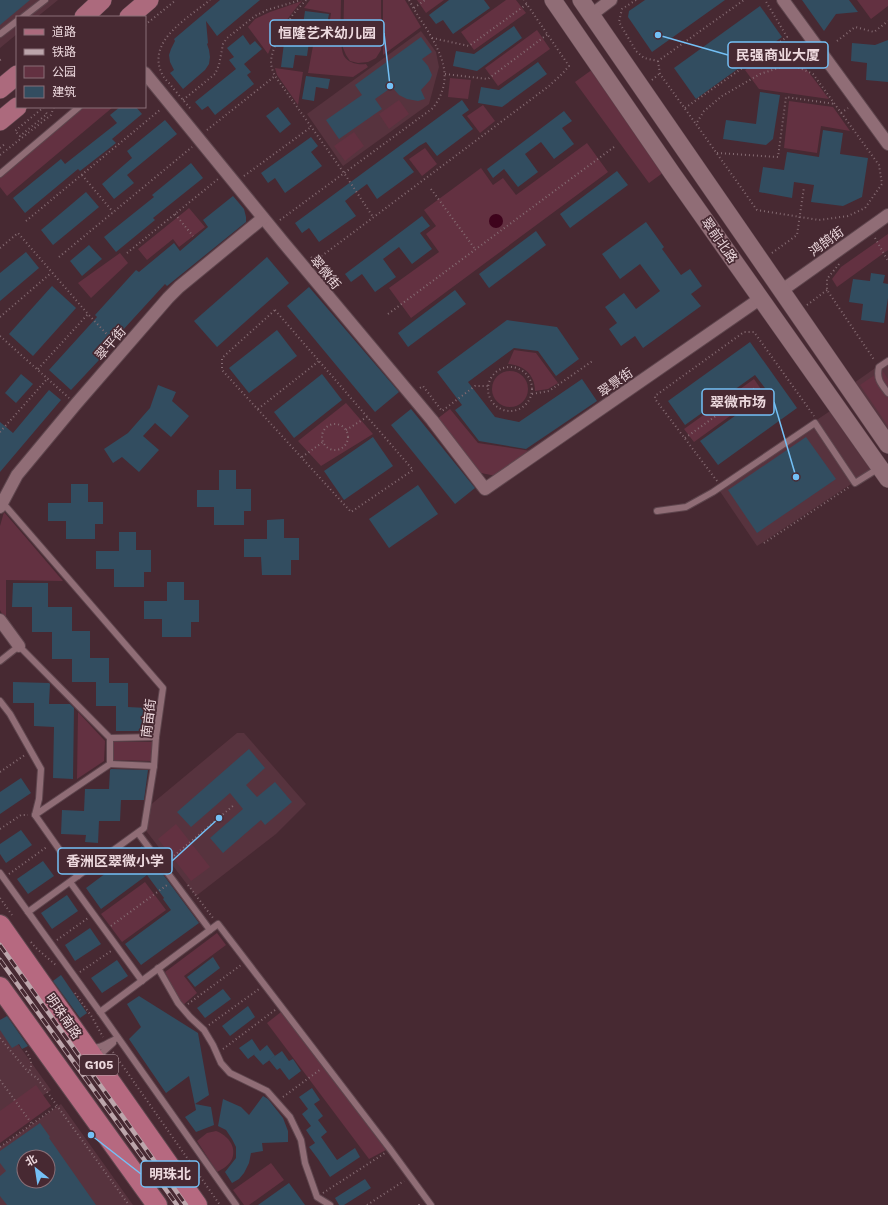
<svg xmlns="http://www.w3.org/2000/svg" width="888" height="1205" font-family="'Work Sans','Noto Sans SC',sans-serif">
<rect width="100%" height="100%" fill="#472932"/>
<g fill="#57333e" fill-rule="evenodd">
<path d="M0,0H58L37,17H17V34L0,48Z"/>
<path d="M421,31L436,52L439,67L429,104L343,166L307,114Z"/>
<path d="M888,359V433L854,383Z"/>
<path d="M836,407L877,467L757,546L717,487Z"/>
<path d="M237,733H244L306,804L276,834L196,896L144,828L148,807Z"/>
<path d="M0,1019L51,1090L0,1125Z"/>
<path d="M61,1104L133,1205H0V1147ZM24,1157H48V1181H24Z"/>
</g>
<g fill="#633141">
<path d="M310,0H341C341,12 339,47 344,56C348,63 358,65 366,64L368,67L353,77L308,73L317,24L329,26L331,13L304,8Z"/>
<path d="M344,0H381V50L376,58L368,62L358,63L350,61L346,55L343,48Z"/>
<path d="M383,0H405L421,27L383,55Z"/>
<path d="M417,0H444L426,13Z"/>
<path d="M506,0H516L526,13L474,50L461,32Z"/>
<path d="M857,0H888V6L871,19Z"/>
<path d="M302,1C288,17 276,34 268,54L248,27L255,19L270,12Z"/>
<path d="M537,30L550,49L498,86L485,68Z"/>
<path d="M786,42L829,99L759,89L745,70Z"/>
<path d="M275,68L303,72L298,105L277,75Z"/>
<path d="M593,69L664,172L649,183L575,82Z"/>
<path d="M450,78L471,80L468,99L448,97Z"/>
<path d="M399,100L409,114L389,129L379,114Z"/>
<path d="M789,101L833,107L850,131L821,126L817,153L784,148Z"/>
<path d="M483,105L495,121L480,133L467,116Z"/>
<path d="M84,107H113L7,196L0,187V178Z"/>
<path d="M354,132L364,146L345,161L334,146Z"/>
<path d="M587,143L608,172L411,318L389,288L439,252L426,234L436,226L424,210L481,168L493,185L503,178L516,195Z"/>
<path d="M425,148L437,164L422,176L409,159Z"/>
<path d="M189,208L205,227L179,247L173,239L147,260L138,249Z"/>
<path d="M888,234V250L837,287L832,279L841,267Z"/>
<path d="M120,253L128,263L91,298L78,283Z"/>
<path d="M514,350L536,353L558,383L548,389L535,391C535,374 523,365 508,364Z"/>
<path d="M882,370L888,379V426L860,385Z"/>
<circle cx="510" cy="389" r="18"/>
<path d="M754,379L763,392L694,442L684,429Z"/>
<path d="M346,403L373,434L321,466L298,441Z"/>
<path d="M450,409L478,443L531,451L496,476L481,473L437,419Z"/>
<path d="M4,512L63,581L6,580V621L0,610V526Z"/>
<path d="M78,712L105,741L104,761L77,779Z"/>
<path d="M114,742H154L151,761L114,760Z"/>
<path d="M176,824L210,867L191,881L158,839Z"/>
<path d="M145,882L166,910L122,942L101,914Z"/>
<path d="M217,933L226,945L184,976L197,993L183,1005L179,1000L165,972Z"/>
<path d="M281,1012L386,1150L369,1159L267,1023Z"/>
<path d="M36,1085L51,1106L0,1143V1111Z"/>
<path d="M216,1131C227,1135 237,1146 232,1159C229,1165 223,1169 217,1172L197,1141L207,1133Z"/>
<path d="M271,1163L284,1180L249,1205H244L233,1190Z"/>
</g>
<circle fill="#3e031c" cx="496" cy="221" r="7"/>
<g fill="#324d60" fill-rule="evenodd">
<path d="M0,0H30L0,25Z"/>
<path d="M220,0H260L217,36L206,21L208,43L207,44L209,50L210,57L209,64L205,70L183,89L170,73L174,70L170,62L169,55L171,49L175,41L174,39Z"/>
<path d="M449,0H484L490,8L453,34L443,20L436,24L429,15Z"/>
<path d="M645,0H725L652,52L628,17L629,11Z"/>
<path d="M802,0H849L858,12L836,14L824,31Z"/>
<path d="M760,6L782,37L696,99L674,68Z"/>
<path d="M305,11L329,14L327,24L316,22L313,36L310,35L307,56L295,55L293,68L281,67L284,43L300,46Z"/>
<path d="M514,26L522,38L477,71L453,66L456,51L474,54Z"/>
<path d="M243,35L250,45L255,41L262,49L244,64L251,72L247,75L254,84L215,115L208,106L202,110L195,102L236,69L229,60L234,57L227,48Z"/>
<path d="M421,37L432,52L422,59L428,66L432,75L430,80L421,90L425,99L418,101L407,99L399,95L392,87L375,99L382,109L339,139L326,120L362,95L355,85Z"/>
<path d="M888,40V82L866,80L867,63L851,61L852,43L875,45Z"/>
<path d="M538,62L547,74L502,107L478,103L481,87L499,90Z"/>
<path d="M306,76L330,79L328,89L316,87L314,101L302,99Z"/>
<path d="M760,92L780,95L773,139L766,145L723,139L726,120L756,124Z"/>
<path d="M462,100L469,110L462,115L473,129L437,156L426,142L419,146L403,158L414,172L377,199L367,184L351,196L345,201L356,216L319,242L309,228L302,233L295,223Z"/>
<path d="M120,107H136L142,114L112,139L116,143L80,171L78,169L25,213L13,198L61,159L65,164L117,123L110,115Z"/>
<path d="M278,107L291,124L280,133L266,116Z"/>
<path d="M564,111L572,121L562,128L574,144L554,159L541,142L525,154L538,172L518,187L504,169L493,178L487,169Z"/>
<path d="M165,120L177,134L127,175L134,183L114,199L102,184L132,158L127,151Z"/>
<path d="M823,130L843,133L840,154L868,158L862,197L843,206L811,202L814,185L794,182L792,198L759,192L763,167L784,170L787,152L819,157Z"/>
<path d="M311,137L318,146L311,152L322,166L285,193L275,178L268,183L261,173Z"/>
<path d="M191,163L203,178L153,218L155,220L116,252L104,237L154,197L152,195Z"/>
<path d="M617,171L628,185L570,228L560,214Z"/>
<path d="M86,192L99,207L53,245L41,230Z"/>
<path d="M233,196L244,209L246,217V222L167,286L165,284L111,343L113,345L71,390L49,370L97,317L95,315L136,270L139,272L174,243L180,251L208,227L203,220Z"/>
<path d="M422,216L430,226L420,233L432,249L412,264L399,247L383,259L396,277L375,292L362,274L351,282L345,274Z"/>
<path d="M646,222L664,247L662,249L681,275L690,269L702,286L691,294L701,306L643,348L635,336L621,346L609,329L617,323L605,307L624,293L636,309L660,291L640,264L620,279L602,254Z"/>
<path d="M536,231L546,245L489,288L479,274Z"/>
<path d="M89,245L102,259L82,276L70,261Z"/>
<path d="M26,252L39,268L0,301V273Z"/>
<path d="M267,257L289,283L217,347L194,321Z"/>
<path d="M871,273L885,275L883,283L888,284V298L884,323L861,320L863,304L849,302L853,279L870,281Z"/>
<path d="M52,286L76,308L33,356L9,334Z"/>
<path d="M309,287L399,392L375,412L287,306Z"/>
<path d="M455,290L466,304L408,347L398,333Z"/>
<path d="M507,320L557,327L579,359L556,376L538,351L514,348L468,382L495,417L519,422L582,379L597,401L526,449L479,441L455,410L462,405L437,372Z"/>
<path d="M277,330L297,356L249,393L229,368Z"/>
<path d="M750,342L797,408L718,465L700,441L768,392L755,375L685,425L668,401Z"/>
<path d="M21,374L33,384L16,403L5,393Z"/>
<path d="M322,374L342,400L294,438L274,412Z"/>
<path d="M158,385L176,392L172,401L189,416L171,437L155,423L143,436L159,450L139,472L122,457L113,463L104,449L128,433L150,408Z"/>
<path d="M49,390L61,400L0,472V422L13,433Z"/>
<path d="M411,409L475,488L455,504L391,425Z"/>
<path d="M373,437L393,466L344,500L324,471Z"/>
<path d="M806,437L836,479L757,533L728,490Z"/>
<path d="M219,470H236V489H251V511H244V525H214V507H197V490H219Z"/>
<path d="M71,484H88V502H103V524H95V539H66V521H48V503H71Z"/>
<path d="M418,485L438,514L389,548L369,519Z"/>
<path d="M284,519V538H299V560H291V575H262L261,557H244V539H267V520Z"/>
<path d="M119,532H136V550H151V572H144V587H114V569H96V551H119Z"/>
<path d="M167,582H184V600H199V622H191V637H162V619H144V601H167Z"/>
<path d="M13,583H48V607H72V631H90V658H109V683H128V707L147,708L146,731H116V706H96V682H72V659H52V632H32V607H12Z"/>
<path d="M13,682L49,683L50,684L49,704H70L74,708L73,779L53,778L54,727L34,726V703H13Z"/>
<path d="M249,749L265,768L246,785L257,797L275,782L292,802L265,825L261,820L223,853L210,838L243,809L230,793L191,827L177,812Z"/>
<path d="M111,769L148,770L144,800H121L120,821H99L98,843L85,842L86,835L61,834L62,810L84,811L85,789H109L110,770Z"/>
<path d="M21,778L31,793L0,814V792Z"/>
<path d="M21,830L32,845L6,863L0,854V844Z"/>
<path d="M142,846L199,923L141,965L125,944L171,910L163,899L164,898L147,875L101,909L86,888Z"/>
<path d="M43,861L54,876L28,894L17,879Z"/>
<path d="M67,895L78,911L52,929L41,913Z"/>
<path d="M90,928L101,944L75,961L65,945Z"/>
<path d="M213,957L220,968L195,987L187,977Z"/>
<path d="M117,960L128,976L102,993L91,978Z"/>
<path d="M61,975L87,1013L80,1018L53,981Z"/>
<path d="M223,989L231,999L205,1018L197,1008Z"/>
<path d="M139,996L198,1033L209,1095L195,1104L211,1107L214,1125L196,1132L185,1117L196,1110L189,1076L166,1093L129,1039L141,1027L127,1004Z"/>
<path d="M248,1006L255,1017L230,1036L222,1026Z"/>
<path d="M7,1016L28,1046L22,1049L19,1044L12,1048L0,1030V1020Z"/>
<path d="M252,1039L260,1051L267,1045L275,1056L263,1065L254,1055L255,1054L248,1059L239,1048Z"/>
<path d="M282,1051L289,1061L293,1059L301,1071L289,1080L280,1068L277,1070L269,1060Z"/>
<path d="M312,1088L320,1100L314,1104L323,1116L318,1120L327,1132L321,1137L337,1160L355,1148L360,1157L330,1177L318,1159L309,1147L315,1143L306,1130L311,1126L302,1114L308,1109L299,1097Z"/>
<path d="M263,1096L268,1099L283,1118L288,1131V1142L262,1143L263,1151L251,1153L249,1163L244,1173L239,1179L232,1183L225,1172L236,1158V1147L232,1139L226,1130L218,1126L223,1099L241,1107L249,1115Z"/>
<path d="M40,1123L50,1137L49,1138L96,1205H7L0,1196V1176L6,1171L0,1163V1151ZM24,1157H48V1181H24Z"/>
<path d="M365,1179L371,1188L344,1205H339L335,1198Z"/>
<path d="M289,1183L305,1205H258Z"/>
</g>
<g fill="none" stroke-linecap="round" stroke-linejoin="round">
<g stroke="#5e454d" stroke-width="8">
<g id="service">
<path d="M23,17L45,0"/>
<path d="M0,34L17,21"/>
<path d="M0,174L79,107"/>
<path d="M888,361L879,367C876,379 881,384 888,393"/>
<path d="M2,502L163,688L156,737L154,766L144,828L28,912"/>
<path d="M657,511L686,507L713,492L815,423L855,483L879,468"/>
<path d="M0,661L19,646L110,738V764L35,815L39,799L41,769L10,714L0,701"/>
<path d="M110,738L156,737"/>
<path d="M110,764L154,766"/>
<path d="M35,815L78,876"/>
<path d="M138,833L210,930"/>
<path d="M0,873L100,1012L236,1205"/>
<path d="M70,882L142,981"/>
<path d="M158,968L178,1003L190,1017L204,1030L213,1045L221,1063L230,1073L267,1091L290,1117L301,1140L305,1163L317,1197L330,1205"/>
<path d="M100,1012L218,924L390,1149L431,1205"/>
<path d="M90,1047C101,1050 109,1041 118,1038"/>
<path d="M100,1061L103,1052L113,1043"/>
</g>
</g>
<g stroke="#5e454d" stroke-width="14">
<g id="minor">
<path d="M783,0L888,144"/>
<path d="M591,15L611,0"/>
<path d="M145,73L283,242L432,420L485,489L761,298"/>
<path d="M781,291L888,215"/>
<path d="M0,507L17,475L76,404L168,298L179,287L263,218"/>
<path d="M0,620L19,646"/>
</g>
</g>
<g stroke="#5e454d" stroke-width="18">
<g id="secondary">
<path d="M553,0L672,173L888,479"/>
<path d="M581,0L888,445"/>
</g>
</g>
<g stroke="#5e454d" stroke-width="20">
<g id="primary">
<path d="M84,17L102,0"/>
<path d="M129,17L149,0"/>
<path d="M0,89L17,75"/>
<path d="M0,121L17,107"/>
</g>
</g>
<g stroke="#5e454d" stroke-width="22">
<g id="trunk">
<path d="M0,925L197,1205"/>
<path d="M0,987L157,1205"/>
</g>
</g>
<g stroke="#856b72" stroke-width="2" stroke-dasharray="1 3" stroke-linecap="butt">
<path d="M306,0C301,6 294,12 290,19C282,29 272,49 271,61C271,67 273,72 275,76L344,173L373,217"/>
<path d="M636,0L622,9L619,22L636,51L644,58L658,61L744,0"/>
<path d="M414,8L425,0"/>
<path d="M145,25L176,0"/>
<path d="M432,38L469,46L527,4"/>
<path d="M837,41L855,27L874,32L888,21"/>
<path d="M0,60L2,59"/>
<path d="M658,61L660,74L696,124"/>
<path d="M791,64L813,74L879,165L882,184L865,208L848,216L819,220L757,210L696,124L704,111L722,96L760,74Z"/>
<path d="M445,74L488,79L548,34"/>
<path d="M652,80L659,74"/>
<path d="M183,100L215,74L219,65L223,44L227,38L255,16L267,10L301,0"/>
<path d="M44,107L15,131L20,136L47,114L45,111"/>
<path d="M190,108C183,100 176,92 170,84C167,81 164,78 162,74C146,41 188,18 210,0"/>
<path d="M685,108L787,37L765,0"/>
<path d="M841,113L848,108"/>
<path d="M207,130L275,76"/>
<path d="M0,148L6,143"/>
<path d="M717,153L778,157L786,97L835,104"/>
<path d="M0,155L51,115L54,107"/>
<path d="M82,175L113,212"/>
<path d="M244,176L311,127"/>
<path d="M431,189L475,249"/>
<path d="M175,214L193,236"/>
<path d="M280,220L433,108C455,78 442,55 425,26C419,18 414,9 409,0"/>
<path d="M26,221L161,109"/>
<path d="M875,238L888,261"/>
<path d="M0,248L18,233L88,314"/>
<path d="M127,253L218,179"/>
<path d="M772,253L797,235L804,187"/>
<path d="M59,257L192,147"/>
<path d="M311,257L313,259L319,258L549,86L562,74L569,66L524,0"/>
<path d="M839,264L827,279V290L875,361"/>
<path d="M807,305L827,290"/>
<path d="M275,310L413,470L351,512L222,370V358Z"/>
<path d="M388,314L614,147"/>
<path d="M0,317L51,273"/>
<path d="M0,336L69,398"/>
<circle cx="510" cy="389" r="22"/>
<path d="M38,369L88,314L116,344"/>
<path d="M420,388L423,386L442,411L475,386H489"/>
<path d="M532,394L549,391L594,360"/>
<path d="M258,409L319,361"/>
<circle cx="335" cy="437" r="13"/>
<path d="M346,430L367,417"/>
<path d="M0,432L48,378"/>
<path d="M685,438L755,388"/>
<path d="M302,457L323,442"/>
<path d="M717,481L655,399V396L744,332H754L814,416"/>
<path d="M764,543L849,487"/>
<path d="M0,772L25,755"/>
<path d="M0,829L21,815H28"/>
<path d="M170,861L169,860L234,805"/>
<path d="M9,874L48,846"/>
<path d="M188,885L213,918"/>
<path d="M0,898L12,915"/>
<path d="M111,926L167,885"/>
<path d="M57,940L88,918"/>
<path d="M31,942L36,948L57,966"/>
<path d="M80,972L111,951"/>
<path d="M75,993L92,1017L103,1037"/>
<path d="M188,1004L241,965"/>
<path d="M209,1025L259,989"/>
<path d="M0,1038L29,1073L37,1078L129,1205"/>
<path d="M223,1049L275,1010"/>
<path d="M26,1051C31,1059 33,1064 29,1072"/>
<path d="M113,1052L220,1205"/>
<path d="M0,1080L32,1124"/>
<path d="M283,1097L321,1069"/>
<path d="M0,1147L57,1106"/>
<path d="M323,1193L385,1153"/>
<path d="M419,1204V1205"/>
<path d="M367,1205L404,1181"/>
</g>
<use href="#service" stroke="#906d76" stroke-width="6"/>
<use href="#minor" stroke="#906d76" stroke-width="12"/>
<use href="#secondary" stroke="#906d76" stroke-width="17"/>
<use href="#primary" stroke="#ac6a7d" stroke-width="19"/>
<use href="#trunk" stroke="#b66980" stroke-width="20"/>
<g stroke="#bca5ab" stroke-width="4.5">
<g id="rail">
<path d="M0,945L186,1205"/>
<path d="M0,960L177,1205"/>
</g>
</g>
<use href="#rail" stroke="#472932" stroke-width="3" stroke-dasharray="9" stroke-linecap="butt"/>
</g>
<g text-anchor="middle" stroke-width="3.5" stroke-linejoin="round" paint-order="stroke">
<rect fill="#472932" stroke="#bba4aa" stroke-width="1" x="80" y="1055" width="38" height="20" rx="3"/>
<g font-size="12" font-weight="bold" fill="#edd9de">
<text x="99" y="1069">G105</text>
</g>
<g font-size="13" fill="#edd9de" stroke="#472932">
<text transform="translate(720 240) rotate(55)" y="5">翠前北路</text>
<text transform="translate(826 241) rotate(-36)" y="5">鸿鹄街</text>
<text transform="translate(326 272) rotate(50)" y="5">翠微街</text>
<text transform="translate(110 343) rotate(-49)" y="5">翠平街</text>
<text transform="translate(615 382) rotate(-35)" y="5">翠景街</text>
<text transform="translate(148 718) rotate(-83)" y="5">南亩街</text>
<text transform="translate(64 1016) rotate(55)" y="5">明珠南路</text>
</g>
</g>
<path fill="none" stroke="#74c0f6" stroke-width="1.5" d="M390 86L384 33M658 35L728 55M796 477L774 402M219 818L172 861M91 1135L141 1174"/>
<g fill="#74c0f6" stroke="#472932" stroke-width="1.5">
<circle cx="390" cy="86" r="4"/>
<circle cx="658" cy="35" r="4"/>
<circle cx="796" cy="477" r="4"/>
<circle cx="219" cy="818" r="4"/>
<circle cx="91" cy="1135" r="4"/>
</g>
<g fill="#472932" stroke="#74c0f6" stroke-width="1.5">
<rect x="270" y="20" width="114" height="26" rx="4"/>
<rect x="728" y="42" width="100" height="26" rx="4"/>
<rect x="702" y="389" width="72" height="26" rx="4"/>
<rect x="58" y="848" width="114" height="26" rx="4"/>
<rect x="141" y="1161" width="58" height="26" rx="4"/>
</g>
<g font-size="14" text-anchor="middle" font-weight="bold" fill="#edd9de">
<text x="327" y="38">恒隆艺术幼儿园</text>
<text x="778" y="60">民强商业大厦</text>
<text x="738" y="407">翠微市场</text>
<text x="115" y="866">香洲区翠微小学</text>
<text x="170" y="1179">明珠北</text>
</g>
<rect x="16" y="16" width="130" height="92" fill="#472932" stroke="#896f77"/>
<rect x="24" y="29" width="20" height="6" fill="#ac6a7d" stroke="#896f77"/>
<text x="52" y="36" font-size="12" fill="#edd9de">道路</text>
<rect x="24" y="49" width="20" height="6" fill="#bca5ab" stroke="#896f77"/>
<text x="52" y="56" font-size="12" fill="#edd9de">铁路</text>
<rect x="24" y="66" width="20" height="12" fill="#633141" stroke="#896f77"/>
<text x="52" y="76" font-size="12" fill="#edd9de">公园</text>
<rect x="24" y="86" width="20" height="12" fill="#324d60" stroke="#896f77"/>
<text x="52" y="96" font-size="12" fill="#edd9de">建筑</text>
<g transform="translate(36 1169) rotate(330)"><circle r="19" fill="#472932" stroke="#896f77"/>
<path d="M0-3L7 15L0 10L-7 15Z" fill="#74c0f6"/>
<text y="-6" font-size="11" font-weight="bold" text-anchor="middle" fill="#edd9de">北</text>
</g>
</svg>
